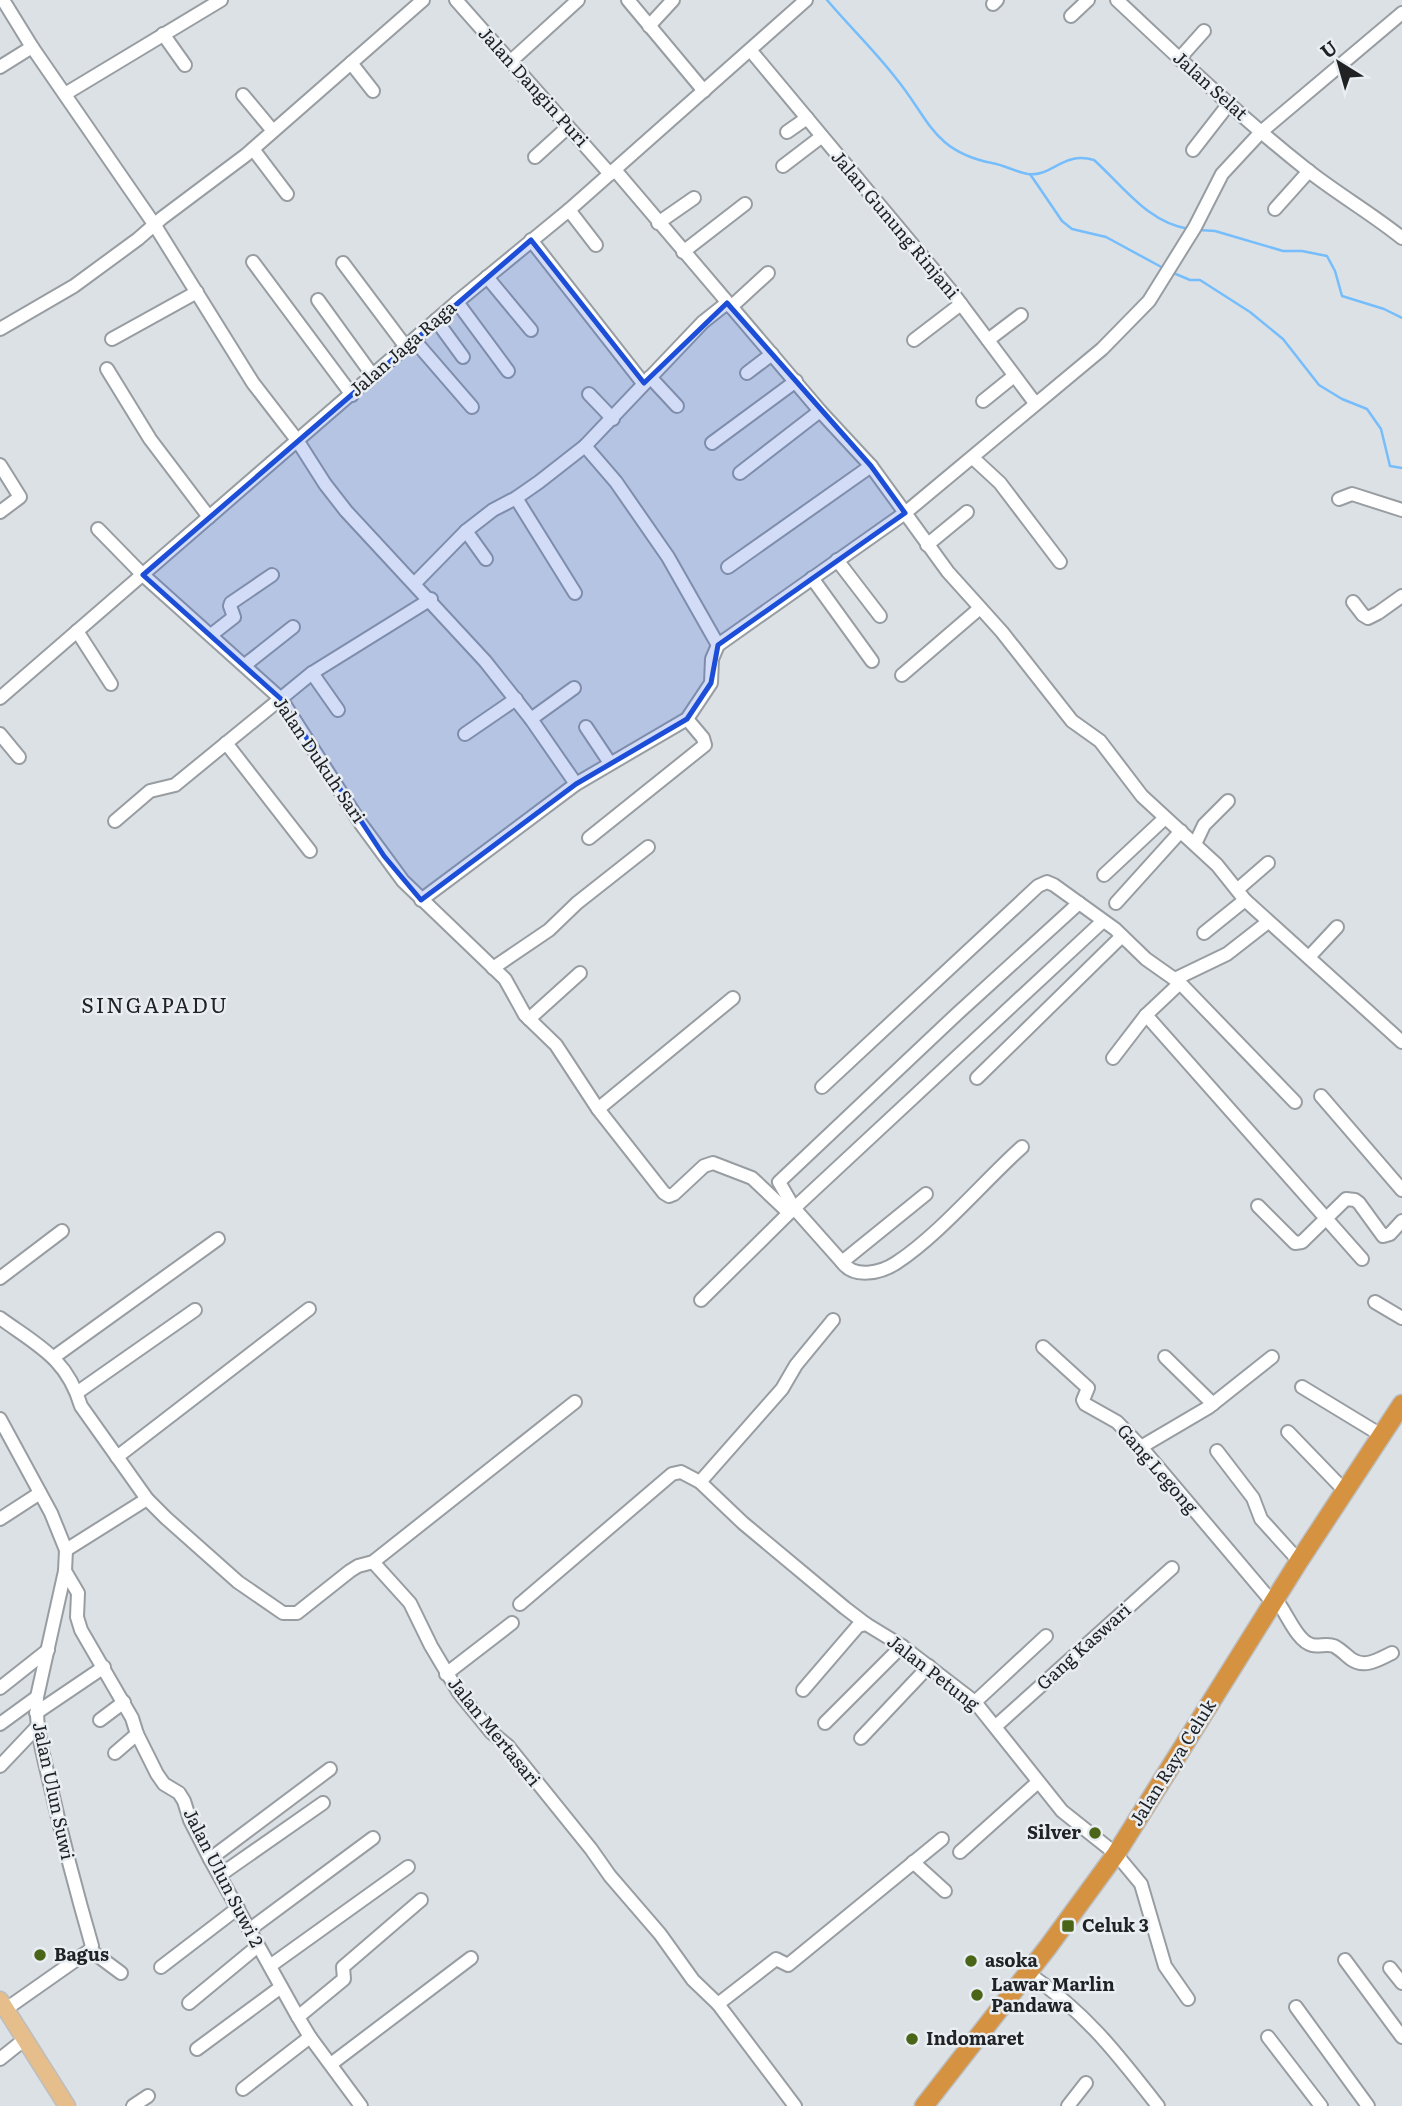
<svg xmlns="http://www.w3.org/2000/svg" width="1402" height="2106" font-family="Literata,serif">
<rect width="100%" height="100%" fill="#dce1e6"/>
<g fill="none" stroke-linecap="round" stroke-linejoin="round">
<g stroke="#76bdfb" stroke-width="2.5">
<path d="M827,0C849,26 874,50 895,77C929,118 932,151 992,163C1004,165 1016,172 1028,174C1052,177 1063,151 1094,160C1123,186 1148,223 1189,229"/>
<path d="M1030,174L1062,221L1072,229L1106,237L1165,269"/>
<path d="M1199,230L1215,231L1283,251H1302L1327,256L1335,271L1342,296L1384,309L1402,318"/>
<path d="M1171,272L1190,280H1200L1250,312L1283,339L1319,385L1342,399L1367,409L1381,429L1390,466L1402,468"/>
</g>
<g stroke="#989da2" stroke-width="16">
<g id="minor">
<path d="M3,0L32,47L154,224L253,383L297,440L325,484L346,511L485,661L531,719L576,784"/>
<path d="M456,0L610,174"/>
<path d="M628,0L704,91"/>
<path d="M1117,0C1179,58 1239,116 1306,169C1336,193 1371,213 1402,238"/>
<path d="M993,4L997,0"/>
<path d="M1071,16L1088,0"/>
<path d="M649,26L673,0"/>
<path d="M163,34L185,65"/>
<path d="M751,51L952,292L1035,403"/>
<path d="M1179,59L1204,31"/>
<path d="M511,61L578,0"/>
<path d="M351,63L373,91"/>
<path d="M0,67L32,47"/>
<path d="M65,94L221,0"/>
<path d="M243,95L273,131"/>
<path d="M787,132L807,118"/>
<path d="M253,149L287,194"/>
<path d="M1193,150L1228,105"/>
<path d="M535,157L568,127"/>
<path d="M783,166L821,137"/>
<path d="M615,170L820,411L871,466L948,572L1002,632L1072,721L1100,741L1142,796L1217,865L1245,900L1402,1042"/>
<path d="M1275,209L1309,171"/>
<path d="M569,210L596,245"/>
<path d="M658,223L694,198"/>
<path d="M531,240L643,383"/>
<path d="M683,252L745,204"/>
<path d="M253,262L352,395"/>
<path d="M343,263L406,347"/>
<path d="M487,277L531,330"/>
<path d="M318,300L373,376"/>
<path d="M457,302L508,371"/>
<path d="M731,307L768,273"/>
<path d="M436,320L463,357"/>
<path d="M0,329L74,286L138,239L162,218L246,155L423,0"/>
<path d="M112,339L197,292"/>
<path d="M414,340L472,407"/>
<path d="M914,340L961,304"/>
<path d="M988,340L1021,315"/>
<path d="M107,369L150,439L209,517"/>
<path d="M747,373L772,354"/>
<path d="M650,377L677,406"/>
<path d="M589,394L613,419"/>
<path d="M983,401L1014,376"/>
<path d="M712,443L796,381"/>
<path d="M585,446L616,482L668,557L718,645"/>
<path d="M973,458L1000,483L1060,562"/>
<path d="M0,465L20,497L0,512"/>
<path d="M740,473L820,411"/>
<path d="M516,498L575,593"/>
<path d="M1339,499L1352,494L1402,510"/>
<path d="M98,529L143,575L281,699L361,824L403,881L505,979L525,1015L556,1045L598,1109L664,1193L669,1196L674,1194L704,1166L713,1163L752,1178L789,1213"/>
<path d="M466,531L486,559"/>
<path d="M927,545L967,512"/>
<path d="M837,560L880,616"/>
<path d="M728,567L871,466"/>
<path d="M812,578L872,661"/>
<path d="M415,583L466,531L493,510L516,498L539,482L585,446L703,322L727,303"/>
<path d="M1353,602L1363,615L1368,618L1378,613L1402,596"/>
<path d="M77,631L111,684"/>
<path d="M211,635L234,617L230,606L231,603L272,575"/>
<path d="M245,665L293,627"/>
<path d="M312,673L338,710"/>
<path d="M902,675L980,608"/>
<path d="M0,698L457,302L569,210L806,0"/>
<path d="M531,719L574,688"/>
<path d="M586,727L610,763"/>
<path d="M0,734L19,757"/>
<path d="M465,734L516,699"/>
<path d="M226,743L310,851"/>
<path d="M115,821L150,791L175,785L312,673L431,599"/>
<path d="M589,838L705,745L703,738L687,719"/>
<path d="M1195,844L1204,825L1228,801"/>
<path d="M1104,875L1165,818"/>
<path d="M1238,889L1268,863"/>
<path d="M421,900L576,784L687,719L711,683L712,659L718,645L905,513L1102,349L1149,301L1195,227L1222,174L1261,132L1402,13"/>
<path d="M1116,903L1181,831"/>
<path d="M1204,933L1245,900"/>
<path d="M1309,957L1337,927"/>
<path d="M493,968L549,930L577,903L648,847"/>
<path d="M1175,979L1227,954L1268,922"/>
<path d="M1180,983L1295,1102"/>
<path d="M1146,1015L1362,1259"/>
<path d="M529,1019L580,973"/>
<path d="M977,1078L1122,936"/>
<path d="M822,1087L1038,886L1047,882L1054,885L1115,929L1146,959L1180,983L1146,1015L1113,1058"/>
<path d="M1321,1096L1402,1190"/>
<path d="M598,1109L733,998"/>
<path d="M926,1194L842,1262L794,1208L779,1182L958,1013L1079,903"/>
<path d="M1258,1206L1295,1243L1302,1242L1346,1199L1355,1200L1359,1203L1383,1236L1390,1234L1402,1221"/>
<path d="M842,1262C854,1279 881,1273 896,1263C939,1235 983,1182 1022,1147"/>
<path d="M0,1278L62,1231"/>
<path d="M701,1300L789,1213L1103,921"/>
<path d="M1375,1302L1402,1318"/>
<path d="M0,1318C37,1345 67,1358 81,1406L147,1499L166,1518L238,1582L283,1613H297L350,1571L358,1566L373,1562L575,1402"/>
<path d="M1043,1347L1088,1388L1083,1400L1085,1404L1117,1422L1141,1447L1273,1603"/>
<path d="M54,1357L218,1239"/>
<path d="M1165,1357L1213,1404"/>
<path d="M1302,1387L1381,1435"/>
<path d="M78,1392L195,1310"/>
<path d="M0,1419L51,1513L66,1550L65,1571L37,1697C35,1728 44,1758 51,1788C63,1841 77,1894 92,1946L90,1950"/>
<path d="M1288,1432L1345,1491"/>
<path d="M1141,1447L1209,1407L1272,1357"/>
<path d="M1217,1451L1253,1498L1261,1519L1299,1561"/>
<path d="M117,1457L309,1309"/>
<path d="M700,1482L782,1389L796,1365L833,1320"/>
<path d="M0,1519L40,1493"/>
<path d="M66,1550L147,1499"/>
<path d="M373,1562L410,1603L431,1646L459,1693L491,1732L508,1746L591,1849L610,1876L660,1934L693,1980L718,2004L795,2106"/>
<path d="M65,1571L78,1593L77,1617L81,1630L132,1718L137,1734L157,1774L164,1784L179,1793L184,1801L190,1820L210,1859L298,2017L310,2037L361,2106"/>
<path d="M1275,1599C1286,1610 1296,1641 1312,1645C1319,1647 1327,1643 1334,1646C1340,1649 1346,1655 1351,1659C1365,1669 1379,1659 1392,1653"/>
<path d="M520,1604L672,1474L681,1472L700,1482L743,1523L845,1608L866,1624L902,1646L975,1702L1062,1811L1116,1854L1141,1884L1165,1966L1188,1999"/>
<path d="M446,1674L512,1623"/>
<path d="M0,1688L48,1650"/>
<path d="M803,1690L858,1626L866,1624"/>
<path d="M975,1702L1046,1636"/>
<path d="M36,1713L104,1667"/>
<path d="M100,1720L124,1702"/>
<path d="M825,1723L902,1646"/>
<path d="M0,1724L37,1697"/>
<path d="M996,1726L1172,1568"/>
<path d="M861,1738L929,1666"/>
<path d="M115,1753L137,1734"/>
<path d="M0,1766L37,1727"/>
<path d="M960,1852L1038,1782"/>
<path d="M210,1859L330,1769"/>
<path d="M913,1862L945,1891"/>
<path d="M220,1875L323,1803"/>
<path d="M249,1930L373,1838"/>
<path d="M90,1950L121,1973"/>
<path d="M1345,1960L1402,2037"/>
<path d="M270,1966L408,1867"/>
<path d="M161,1967L238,1908"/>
<path d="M1390,1968L1402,1983"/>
<path d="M1028,1973C1085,2012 1116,2052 1158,2106"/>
<path d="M189,2003L258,1946"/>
<path d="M718,2004L776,1959L788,1965L942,1839"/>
<path d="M1296,2007L1368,2106"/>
<path d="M6,2009L90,1950"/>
<path d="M298,2017L344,1979L343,1967L421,1900"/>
<path d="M1268,2037L1321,2106"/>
<path d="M197,2049L281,1987"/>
<path d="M0,2059L25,2039"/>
<path d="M331,2064L471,1958"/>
<path d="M243,2089L310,2037"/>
<path d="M133,2106L148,2096"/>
<path d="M1068,2106L1086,2083"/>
</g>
</g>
<g stroke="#bcbdbd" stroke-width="19">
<path id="major" d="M0,2000L67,2106"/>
</g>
<g stroke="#bcbdbd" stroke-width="21">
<path id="highway" d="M924,2106L1048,1947L1116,1854L1299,1561L1402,1404"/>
</g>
<use href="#minor" stroke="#fff" stroke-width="12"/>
<use href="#major" stroke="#e6be8c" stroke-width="16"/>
<use href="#highway" stroke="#d59240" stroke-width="18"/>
</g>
<path fill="#1d4ed8" fill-opacity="0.2" stroke="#1d4ed8" stroke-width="5" stroke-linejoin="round" d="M531,240L644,383L727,303L871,466L905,513L718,645L711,683L687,719L576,784L421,900L384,856L281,699L143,575Z"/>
<g fill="#4a6517" stroke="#e9eef3" stroke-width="2.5">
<circle cx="1095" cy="1833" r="7"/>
<rect x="1061" y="1919" width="14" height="14" rx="3.5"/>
<circle cx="40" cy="1955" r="7"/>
<circle cx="971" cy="1961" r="7"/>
<circle cx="977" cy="1995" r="7"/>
<circle cx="912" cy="2039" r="7"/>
</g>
<g text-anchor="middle" stroke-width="5" stroke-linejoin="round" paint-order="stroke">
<g font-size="18" fill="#202224" stroke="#e9eef3">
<text transform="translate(1210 86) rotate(42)" y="6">Jalan Selat</text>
<text transform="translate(533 87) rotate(48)" y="6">Jalan Dangin Puri</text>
<text transform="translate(895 225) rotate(50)" y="6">Jalan Gunung Rinjani</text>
<text transform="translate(403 349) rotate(-41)" y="6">Jalan Jaga Raga</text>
<text transform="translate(319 760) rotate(56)" y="6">Jalan Dukuh Sari</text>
<text transform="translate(1157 1469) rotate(49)" y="6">Gang Legong</text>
<text transform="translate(1084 1647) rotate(-42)" y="6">Gang Kaswari</text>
<text transform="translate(933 1673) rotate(38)" y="6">Jalan Petung</text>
<text transform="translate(494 1732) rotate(51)" y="6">Jalan Mertasari</text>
<text transform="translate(1173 1763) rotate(-58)" y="6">Jalan Raya Celuk</text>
<text transform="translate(53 1791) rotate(78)" y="6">Jalan Ulun Suwi</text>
<text transform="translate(223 1878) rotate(63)" y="6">Jalan Ulun Suwi 2</text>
</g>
<g font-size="18" font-weight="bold" fill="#202224" stroke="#e9eef3" text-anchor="start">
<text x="1081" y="1839" text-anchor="end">Silver</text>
<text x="1082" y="1932">Celuk 3</text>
<text x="54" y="1961">Bagus</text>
<text x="985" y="1967">asoka</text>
<text x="991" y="1991">Lawar Marlin<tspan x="991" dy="21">Pandawa</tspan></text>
<text x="926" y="2045">Indomaret</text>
</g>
<g font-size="21" letter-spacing="2" fill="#202224" stroke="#e9eef3">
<text x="155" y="1013">SINGAPADU</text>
</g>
</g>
<g transform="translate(1339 63) rotate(323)" stroke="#e9eef3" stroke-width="5" paint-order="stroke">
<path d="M0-5L12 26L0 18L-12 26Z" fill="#202224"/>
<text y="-10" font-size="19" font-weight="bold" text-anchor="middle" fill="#202224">U</text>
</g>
</svg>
